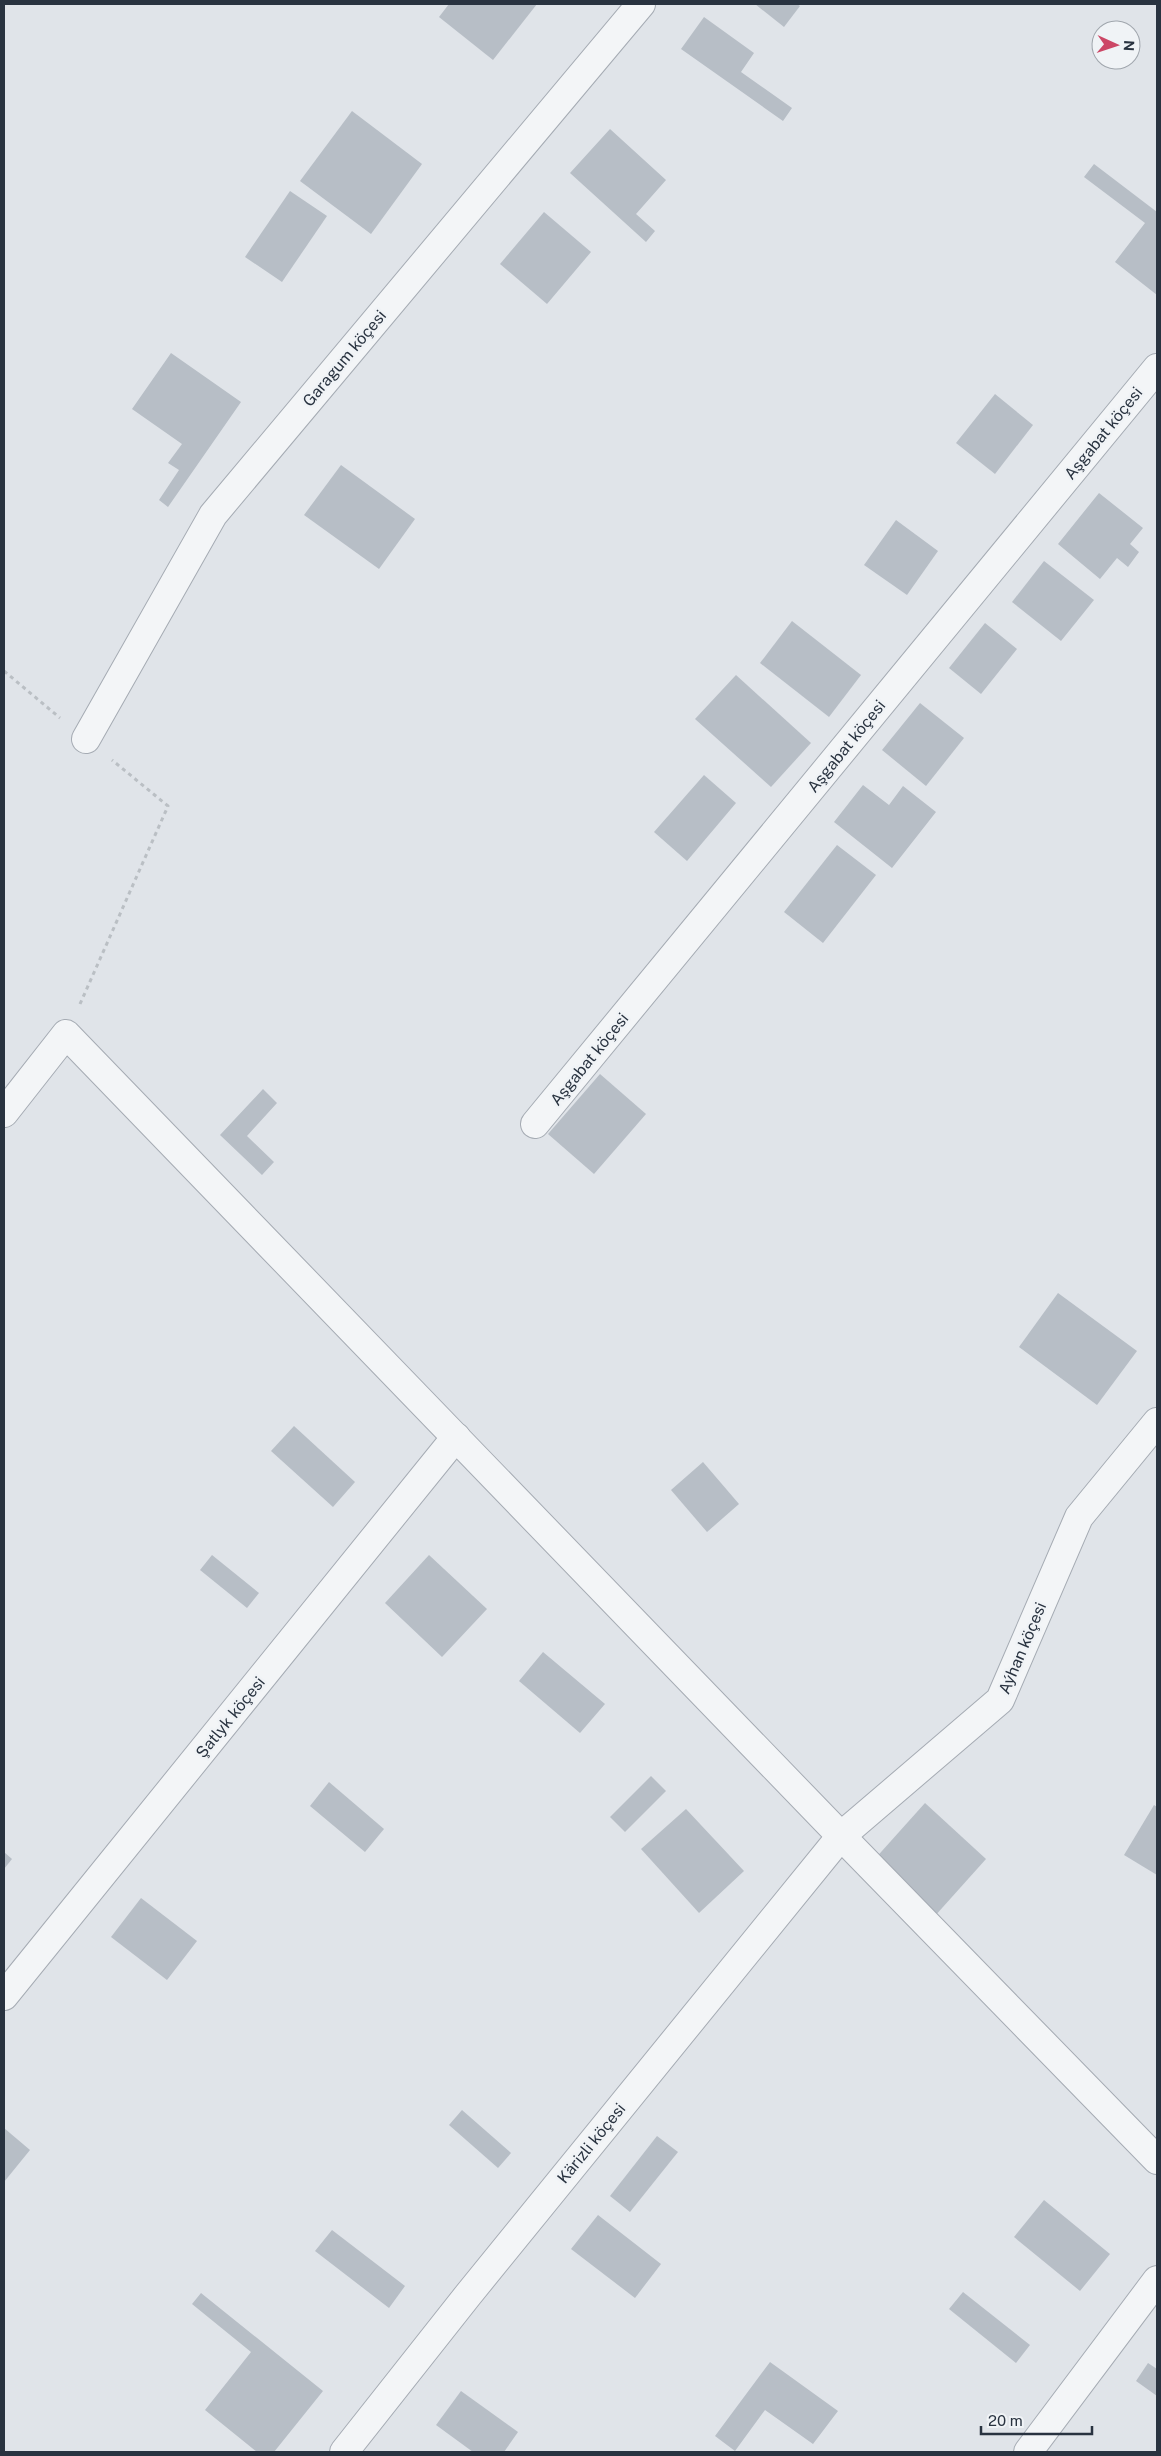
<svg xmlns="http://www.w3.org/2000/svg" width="1161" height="2456" font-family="'Public Sans',sans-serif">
<rect width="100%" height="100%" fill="#e0e4e9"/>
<g fill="#b7bec6">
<path d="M449,4H537L493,60L439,17Z"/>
<path d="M755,4H797L800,6L784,27Z"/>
<path d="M704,17L754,53L741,72L792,108L783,121L681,49Z"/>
<path d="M352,111L422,164L371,234L300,181Z"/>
<path d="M610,129L666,180L636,214L655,231L646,242L570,173Z"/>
<path d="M1094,164L1157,212V295L1115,262L1145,223L1084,177Z"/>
<path d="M290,191L327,216L282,282L245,257Z"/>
<path d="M544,212L591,252L547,304L500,264Z"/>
<path d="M171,353L241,402L168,507L159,500L179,470L168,463L182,444L132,409Z"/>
<path d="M995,394L1033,425L995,474L956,443Z"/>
<path d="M341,465L415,519L379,569L304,515Z"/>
<path d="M1099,493L1143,528L1130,544L1139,552L1128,567L1117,558L1100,579L1058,544Z"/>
<path d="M896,520L938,551L907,595L864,565Z"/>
<path d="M1044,561L1094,600L1061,641L1012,602Z"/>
<path d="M792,621L861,675L829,717L760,663Z"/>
<path d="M985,623L1017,649L981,694L949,668Z"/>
<path d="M736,675L811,743L771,787L695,719Z"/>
<path d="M920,703L964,738L926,786L882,750Z"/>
<path d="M704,775L736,803L687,861L654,832Z"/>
<path d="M863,785L889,805L903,786L936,812L892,868L834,822Z"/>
<path d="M837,845L876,875L823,943L784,912Z"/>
<path d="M600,1074L646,1114L594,1174L548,1134Z"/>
<path d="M263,1089L277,1103L247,1136L274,1162L262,1175L220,1135Z"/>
<path d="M1058,1293L1137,1351L1097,1405L1019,1347Z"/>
<path d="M294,1426L355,1482L333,1507L271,1451Z"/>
<path d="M703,1462L739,1504L707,1532L671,1490Z"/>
<path d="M212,1555L259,1593L247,1608L200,1570Z"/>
<path d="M429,1555L487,1609L442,1657L385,1603Z"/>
<path d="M543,1652L605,1704L580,1733L519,1681Z"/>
<path d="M651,1776L666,1791L625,1832L610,1817Z"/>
<path d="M329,1782L384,1829L365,1852L310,1806Z"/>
<path d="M925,1803L986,1859L934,1917L873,1861Z"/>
<path d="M1154,1805L1157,1807V1875L1124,1855Z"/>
<path d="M686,1809L744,1871L699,1913L641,1849Z"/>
<path d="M4,1852L12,1859L4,1869Z"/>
<path d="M141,1898L197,1941L167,1980L111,1937Z"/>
<path d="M462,2110L511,2153L498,2168L449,2125Z"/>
<path d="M4,2128L30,2150L4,2182Z"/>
<path d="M657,2136L678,2152L630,2212L610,2196Z"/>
<path d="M1044,2200L1110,2254L1080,2291L1014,2237Z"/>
<path d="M598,2215L661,2264L635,2298L571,2249Z"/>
<path d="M332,2230L405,2286L389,2308L315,2251Z"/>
<path d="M963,2292L1030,2345L1016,2363L949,2309Z"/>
<path d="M201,2293L323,2391L274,2452H257L205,2410L251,2352L192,2304Z"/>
<path d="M770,2362L838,2411L813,2444L765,2410L735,2451L715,2436Z"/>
<path d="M1148,2363L1157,2369V2396L1136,2381Z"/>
<path d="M461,2391L518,2432L504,2452H473L436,2425Z"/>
</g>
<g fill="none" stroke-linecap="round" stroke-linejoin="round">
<g stroke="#a5abb3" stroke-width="30">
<g id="street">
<path d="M86,739L213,515L641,4"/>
<path d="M4,1113L66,1034L841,1836L1157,2160"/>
<path d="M535,1124L1157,368"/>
<path d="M4,1996L456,1437"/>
<path d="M344,2452L468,2295L841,1836L1000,1700L1079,1517L1157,1422"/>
<path d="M1028,2452L1157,2280"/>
</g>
</g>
<g stroke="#babfc4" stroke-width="3" stroke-dasharray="4 4" stroke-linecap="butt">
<path d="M4,671L60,718"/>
<path d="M80,1004L168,806L112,760"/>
</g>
<use href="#street" stroke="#f3f5f7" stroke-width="28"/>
</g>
<g text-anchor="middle" stroke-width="5" stroke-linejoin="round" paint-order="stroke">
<g font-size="16" fill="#293340" stroke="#f0f3f6">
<text transform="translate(344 358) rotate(-50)" y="6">Garagum köçesi</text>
<text transform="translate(1103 433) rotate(-51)" y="6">Aşgabat köçesi</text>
<text transform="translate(846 746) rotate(-51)" y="6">Aşgabat köçesi</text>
<text transform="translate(589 1059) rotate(-51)" y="6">Aşgabat köçesi</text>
<text transform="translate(1022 1648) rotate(-67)" y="6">Aýhan köçesi</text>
<text transform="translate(230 1717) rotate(-51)" y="6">Şatlyk köçesi</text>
<text transform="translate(591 2143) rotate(-51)" y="6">Kärizli köçesi</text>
</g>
</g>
<rect width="1161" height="2456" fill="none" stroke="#293340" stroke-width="10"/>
<g transform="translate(1116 45) rotate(93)"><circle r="24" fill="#f0f3f6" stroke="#a0a6ad"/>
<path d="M0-4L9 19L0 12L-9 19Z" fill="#cc4766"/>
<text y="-8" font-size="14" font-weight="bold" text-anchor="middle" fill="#293340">N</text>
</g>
<path d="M981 2426v8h111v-8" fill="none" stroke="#293340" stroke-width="2.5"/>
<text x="988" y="2426" font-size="15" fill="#293340" stroke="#f0f3f6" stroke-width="4" paint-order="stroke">20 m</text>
</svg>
